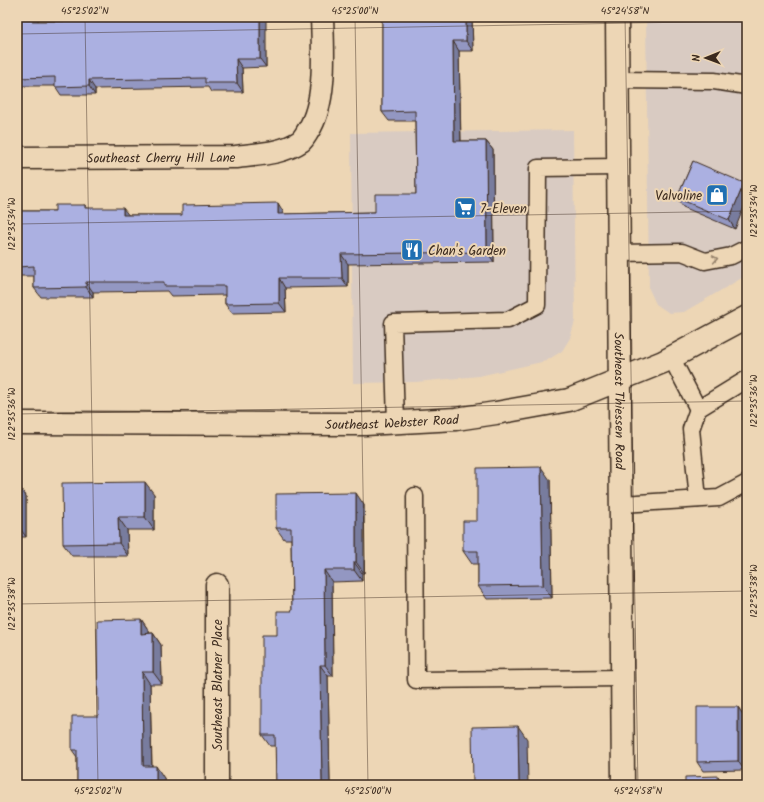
<svg xmlns="http://www.w3.org/2000/svg" width="764" height="802" font-family="Kalam,sans-serif">
<rect width="100%" height="100%" fill="#edd6b5"/>
<filter id="ink" filterUnits="userSpaceOnUse"><feTurbulence type="fractalNoise" baseFrequency=".025" numOctaves="2"/><feDisplacementMap in="SourceGraphic" scale="8" xChannelSelector="R" yChannelSelector="G"/><feConvolveMatrix kernelMatrix="1 2 1 2 8 2 1 2 1" color-interpolation-filters="sRGB"/></filter>
<g filter="url(#ink)">
<g fill="#d9cbc2">
<path d="M646,17H747V275L684,312L669,313L656,304L649,289Z"/>
<path d="M573,130L575,321L570,338L562,351L546,361L479,376L416,382L353,383L351,133Z"/>
</g>
<g fill="none" stroke-linecap="round" stroke-linejoin="round">
<g stroke="#3b2a1e" stroke-width="19">
<g id="lane">
<path d="M618,80L714,81L747,86"/>
<path d="M618,253L682,252L705,261L731,256L747,248"/>
<path d="M671,357L698,409"/>
<path d="M396,423L393,323L508,320L537,305L538,168L618,167"/>
<path d="M415,496L416,680L623,678"/>
<path d="M698,499L691,429L698,409L747,379"/>
<path d="M622,504L719,498L747,483"/>
</g>
</g>
<g stroke="#3b2a1e" stroke-width="25">
<g id="street">
<path id="s1" d="M17,158L236,157C258,154 282,154 301,141C304,138 306,134 308,131C327,102 323,50 322,17"/>
<path d="M217,785V585"/>
</g>
</g>
<g stroke="#3b2a1e" stroke-width="25">
<g id="secondary">
<path id="s2" d="M617,17L623,785"/>
<path id="s3" d="M17,423L365,424L456,419L496,413L569,400L663,362L747,317"/>
</g>
</g>
<use href="#lane" stroke="#edd6b5" stroke-width="16"/>
<use href="#street" stroke="#edd6b5" stroke-width="22"/>
<use href="#secondary" stroke="#edd6b5" stroke-width="22"/>
</g>
<g fill="#9397c2" stroke="#3b2a1e">
<path d="M17,17H36L38,19V21H89L205,18V17H265L266,67L242,68L243,92H211L208,87L95,89V95H61L55,86H17Z"/>
<path d="M382,17H472L473,51H459L461,141H486L493,150L494,262L348,264V287L285,288L286,312L232,313L225,304V295L171,296L167,291L93,292V297H41L34,288V276H17V211H55L85,205L87,208L129,215H182L284,213V214L375,212L416,194L415,121H389L382,112Z"/>
<path d="M693,161L735,229L683,207L677,198Z"/>
<path d="M550,480L552,598L487,599L478,586V564H472L463,551L477,521Z"/>
<path d="M17,484L26,496V537H17Z"/>
<path d="M154,494V530H127L128,556H72L63,544Z"/>
<path d="M364,505V573H362V581L332,582L333,676H328L330,785H276V746H270L262,735L277,635L292,611L291,539H284L276,528Z"/>
<path d="M141,619L149,631V633H153L161,645L162,684H150L152,766L164,778L165,785H77V757L72,750L98,716Z"/>
<path d="M738,707L744,716V770L703,771L697,762Z"/>
</g>
<g fill="#787b9e" stroke="#3b2a1e">
<path d="M32,17H36L38,19V30L32,21Z"/>
<path d="M260,17H265L266,18V67L260,59Z"/>
<path d="M466,17H472L473,51L466,41Z"/>
<path d="M453,41L459,51L461,151L454,141Z"/>
<path d="M236,59L242,68L243,92L237,83Z"/>
<path d="M89,80L95,89V95L89,86Z"/>
<path d="M486,141L493,150L494,262L487,252Z"/>
<path d="M744,183L747,187V200L735,229L729,220Z"/>
<path d="M278,203L284,213V223L278,214Z"/>
<path d="M123,208L130,217L123,215Z"/>
<path d="M341,254L348,264V287L342,278Z"/>
<path d="M279,278L285,288L286,312L279,303Z"/>
<path d="M86,282L93,292V297L86,287Z"/>
<path d="M541,467L550,480L552,598L543,585Z"/>
<path d="M145,482L154,494V530L145,517Z"/>
<path d="M17,484L26,496V537L17,524Z"/>
<path d="M356,493L364,505V573L356,562Z"/>
<path d="M118,517L127,530L128,556L119,543Z"/>
<path d="M354,562L362,573V581L354,570Z"/>
<path d="M324,570L332,582L333,676L325,665Z"/>
<path d="M141,619L149,631V646L141,634Z"/>
<path d="M153,633L161,645L162,684L153,672Z"/>
<path d="M320,665L328,676L330,785H322Z"/>
<path d="M142,672L150,684L152,778L143,766Z"/>
<path d="M738,707L744,716V770L738,761Z"/>
<path d="M518,726L527,739L528,785H519Z"/>
<path d="M156,766L164,778L165,785H156Z"/>
<path d="M718,776L721,781V785H718Z"/>
</g>
<g fill="#abb0e1" stroke="#3b2a1e">
<path d="M17,17H32V21H89L205,18V17H260V59H236L237,83H205V78L89,80V86L55,87V77L17,78Z"/>
<path d="M382,17H466V41H453L454,141H486L487,252L341,254L342,278H279V303L225,304V286H164V282H86V287L34,288V266L17,267V211H55V205H85V208H123V215H182V205L278,203V214L375,212V194H416L415,111L382,112Z"/>
<path d="M693,161L744,183L729,220L677,198Z"/>
<path d="M747,380V388L744,383Z"/>
<path d="M541,467L543,585L478,586V551H463V521H477V468Z"/>
<path d="M145,482V517H118L119,543L63,544L62,483Z"/>
<path d="M356,493V562H354V570H324L325,665H320L322,785H276L275,735H262V635H277V611H292L291,528H276V494Z"/>
<path d="M141,619V634L153,633V672H142L143,766H156V785H77V750H72V716H98L97,620Z"/>
<path d="M697,707H738V761L697,762Z"/>
<path d="M518,726L519,785H473L472,727Z"/>
<path d="M718,776V785H685V777Z"/>
<path d="M371,783V785H335Z"/>
</g>
<defs><path id="oneway-chevron" d="M-2-3.5L2.5 0L-2 3.5" fill="none" stroke-width="1.6" stroke-linecap="round" stroke-linejoin="round"/></defs>
<use stroke="#94806a" href="#oneway-chevron" transform="translate(715 259) rotate(-10)"/>
</g>
<path fill="none" stroke="#3b2a1e" stroke-width="1" stroke-opacity="0.45" d="M85,17L98,785M355,17L368,785M625,17L638,785M17,34L747,21M17,224L747,211M17,414L747,401M17,604L747,591M519,785L747,781"/>
<defs>
<g id="shop-square" transform="scale(1.15)"><rect x="-9" y="-9" width="18" height="18" rx="4" fill="#1f6fb2" stroke="#edd6b5"/><path d="M-5-2.5h2.3a2.7 3.5 0 0 1 5.4 0H5L5.5 6h-11ZM-1.5-2.5h3a1.5 2.3 0 0 0-3 0Z" fill="#fff"/></g>
<g id="supermarket-square" transform="scale(1.15)"><rect x="-9" y="-9" width="18" height="18" rx="4" fill="#1f6fb2" stroke="#edd6b5"/><path d="M-6-5.5h2.5l.6 2H6L4.5 2H-2.5L-4.4-4H-6ZM-1.5 3.2a1.3 1.3 0 1 0 .1 0ZM3 3.2a1.3 1.3 0 1 0 .1 0Z" fill="#fff"/></g>
<g id="restaurant-square" transform="scale(1.15)"><rect x="-9" y="-9" width="18" height="18" rx="4" fill="#1f6fb2" stroke="#edd6b5"/><path d="M-5-6h1v4h1v-4h1v4h1v-4h1v5L-1.5 .5V6h-2V.5L-5-1ZM5-6V6H3V1.5H1.5Q1.5-4 5-6Z" fill="#fff"/></g>
</defs>
<g fill-rule="evenodd">
<use href="#shop-square" x="717" y="195"/>
<use href="#supermarket-square" x="465" y="208"/>
<use href="#restaurant-square" x="412" y="250"/>
</g>
<g text-anchor="middle" stroke-width="4" stroke-linejoin="round" paint-order="stroke">
<g font-size="13" fill="#3b2a1e" stroke="#edd6b5">
<text dy="5" stroke="none"><textPath href="#s1" startOffset="144">Southeast Cherry Hill Lane</textPath></text>
<text dy="5" stroke="none"><textPath href="#s2" startOffset="384">Southeast Thiessen Road</textPath></text>
<text dy="5" stroke="none"><textPath href="#s3" startOffset="375">Southeast Webster Road</textPath></text>
<text transform="translate(217 685) rotate(-90)" y="5">Southeast Blatner Place</text>
</g>
<g font-size="13" fill="#3b2a1e" stroke="#edd6b5" text-anchor="start">
<text x="702" y="200" text-anchor="end">Valvoline</text>
<text x="480" y="213">7-Eleven</text>
<text x="428" y="255">Chan's Garden</text>
</g>
</g>
<rect width="764" height="802" fill="none" stroke="#edd6b5" stroke-width="44"/>
<g transform="translate(706 58) rotate(269)" stroke="#edd6b5" stroke-width="3" paint-order="stroke">
<path d="M0-3L7 15L0 10L-7 15Z" fill="#3b2a1e"/>
<text y="-6" font-size="11" font-weight="bold" text-anchor="middle" fill="#3b2a1e">N</text>
</g>
<rect x="22" y="22" width="720" height="758" fill="none" stroke="#3b2a1e" stroke-width="1.5"/>
<g font-size="10" text-anchor="middle" fill="#3b2a1e">
<text x="85" y="14">45°25'02"N</text>
<text x="355" y="14">45°25'00"N</text>
<text x="625" y="14">45°24'58"N</text>
<text transform="translate(753 211) rotate(-90)" y="4">122°35'34"W</text>
<text transform="translate(11 224) rotate(-90)" y="4">122°35'34"W</text>
<text transform="translate(753 401) rotate(-90)" y="4">122°35'36"W</text>
<text transform="translate(11 414) rotate(-90)" y="4">122°35'36"W</text>
<text transform="translate(753 591) rotate(-90)" y="4">122°35'38"W</text>
<text transform="translate(11 604) rotate(-90)" y="4">122°35'38"W</text>
<text x="98" y="794">45°25'02"N</text>
<text x="368" y="794">45°25'00"N</text>
<text x="638" y="794">45°24'58"N</text>
</g>
</svg>
